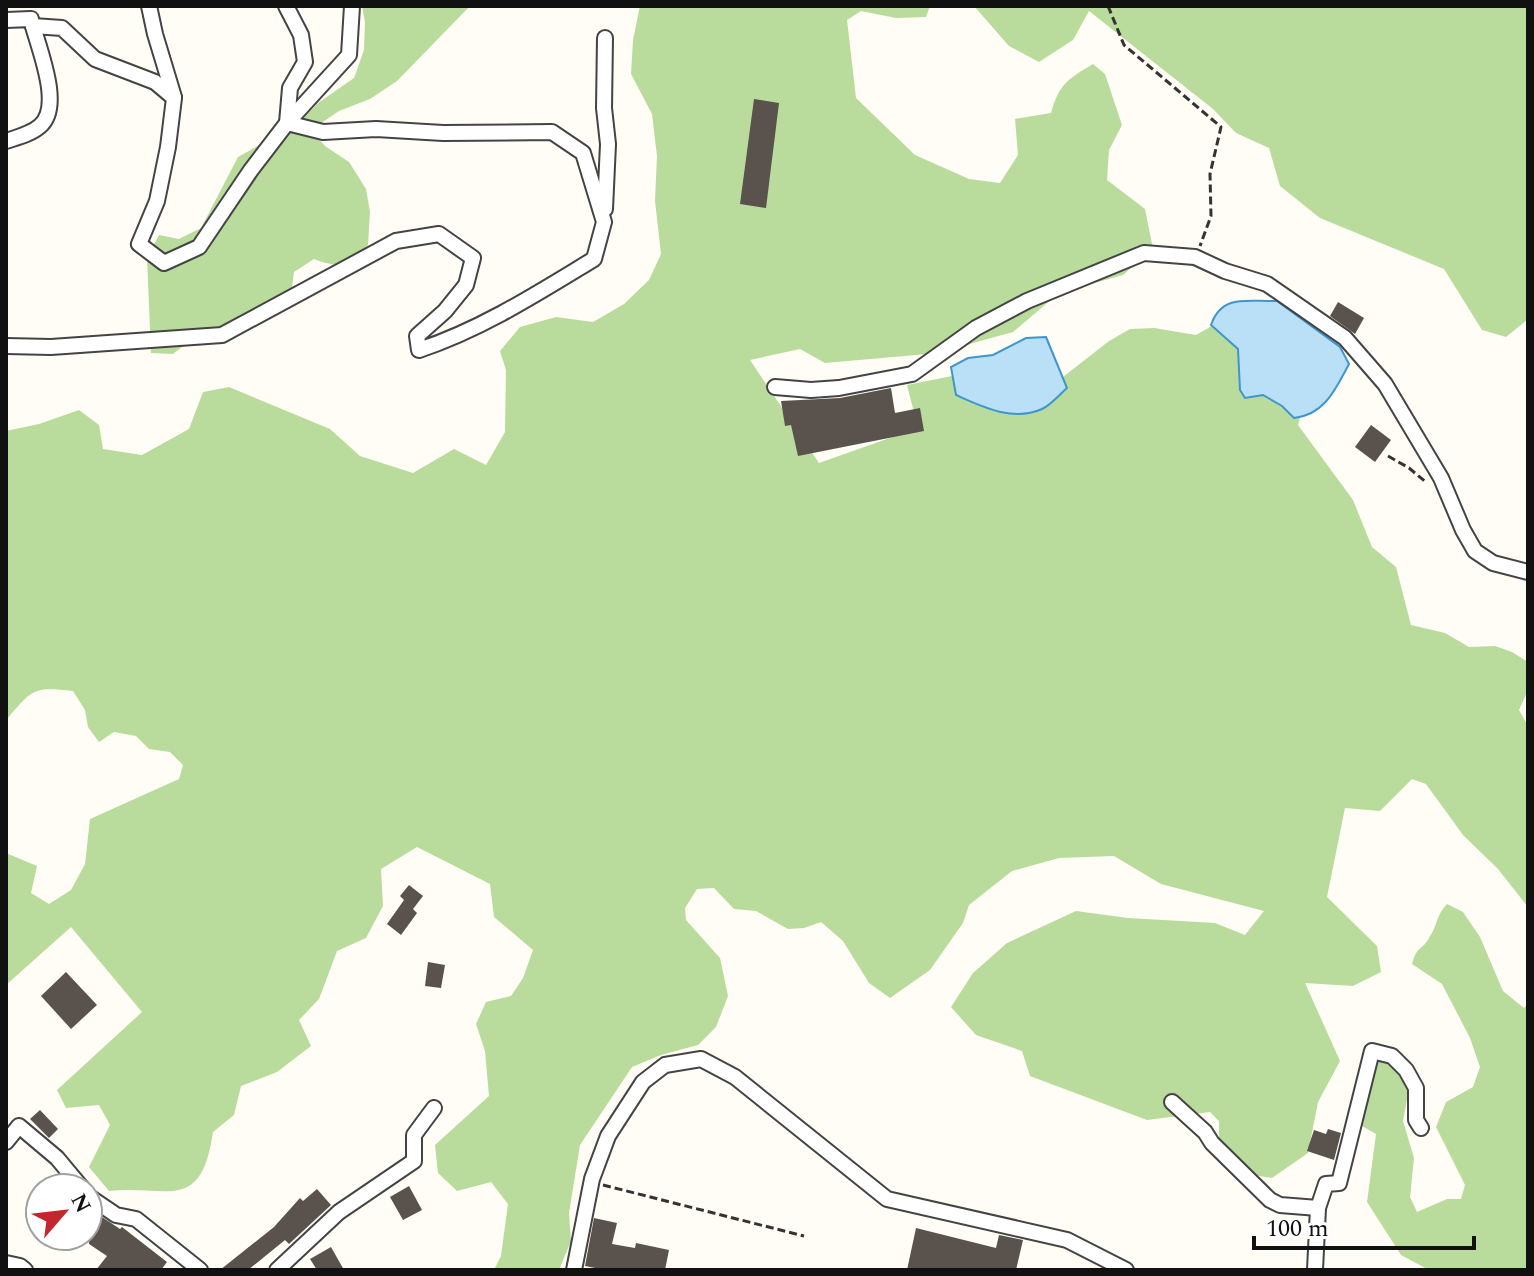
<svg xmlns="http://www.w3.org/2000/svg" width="1534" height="1276" font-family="Spectral,serif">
<rect width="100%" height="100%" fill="#fffdf5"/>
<g fill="#b9dc9c">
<path d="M362,6H470L397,81L370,99L339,111L311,130L325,146L349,162L366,189L370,212L368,245C350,263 341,270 314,259L294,272L291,294L229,324L196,336L173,354L151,353L147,258L159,235L179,239L201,228L238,157L299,123L318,103L354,78L364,50L365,22Z"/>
<path d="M640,6H930L926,17L896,18L861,11L847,20L856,98L915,155L969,179L1000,183L1018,155L1015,119L1051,113C1059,84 1068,79 1093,64L1105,74L1122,125L1109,150L1107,180L1145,209L1153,249L1123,275L1059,293L1013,332L973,343L950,352L825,363L800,349L750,360L819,463L918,428L907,385L957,375L1045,391L1109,341L1130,329L1154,328L1196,335L1226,318L1302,411L1298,425L1353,500L1372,547L1396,567L1411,625L1445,633L1469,647L1495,646L1512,652L1528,662V690L1519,710L1528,726V907L1498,869L1463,835L1426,784L1412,779L1380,811L1345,808L1327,897L1377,946L1381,972L1353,986L1305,983L1340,1061L1318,1102L1308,1153L1272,1178L1253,1175L1219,1141V1121L1210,1112L1147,1120L1030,1076L1022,1051L976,1035L951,1007L973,973L1007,943L1076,911L1128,918L1215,923L1245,935L1264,911L1161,884L1114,856L1059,858L1012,871L969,905L963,923L930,970L890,998L869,983L843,941L821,922L804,928L788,929L756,911L734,909L714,888L697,889L685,908L686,920L720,958L728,996L716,1027L698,1045L661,1055L632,1067L580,1145L569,1213L571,1241L559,1270H494L501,1256L508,1204L491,1182L457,1191L438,1173L435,1145L489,1096L485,1051L476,1024L486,1002L511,996L523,978L533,950L494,917L490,884L417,847L381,869L383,906L366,938L337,951L319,999L299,1020L311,1046L277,1072L241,1086L234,1115L213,1132C201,1214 168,1185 109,1191L89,1167L110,1125L99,1105L66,1108L57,1090L142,1012L71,927L6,985V853L37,866L31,893L49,904L71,890L85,864L90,819L179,779L183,765L170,752L149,749L136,736L114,732L99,742L88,727L85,710L73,691C32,686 32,690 6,720V431L39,424L79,410L99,425L103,449L142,455L189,429L203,392L229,387L330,429L360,456L413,473L454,449L486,465L505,432L506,370L500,351L520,327L556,317L593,322L624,304L649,280L661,254L655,201L657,156L652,114L631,74L633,40Z"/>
<path d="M974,6H1528V319L1506,337L1482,330L1444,269L1320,218L1280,186L1269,148L1236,133L1213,109L1089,11L1073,40L1039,62L1009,46Z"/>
<path d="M1447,904L1463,912L1480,937L1503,991L1524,1008L1528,1004V1270H1429L1401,1255L1367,1202L1376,1134L1355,1122L1373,1055L1390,1058L1404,1073L1408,1094L1403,1121L1414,1158L1410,1197L1417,1212L1447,1199H1461L1465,1185L1436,1127L1446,1102L1473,1087L1480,1067L1470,1038L1442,984L1412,964C1417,945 1422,951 1429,938C1438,925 1435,917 1447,904Z"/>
</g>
<g fill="#b9e0f7" stroke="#3f96cf" stroke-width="2">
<path d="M1277,301L1340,347L1349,364C1336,388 1325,415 1294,418L1282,406L1263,395L1245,398L1240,390L1238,349L1211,325C1222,293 1249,302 1277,301Z"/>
<path d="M1046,337L1067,388C1060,394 1051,405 1042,409C1013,422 983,407 956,395L951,367L968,358L993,355L1026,338Z"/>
</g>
<g fill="#5a524d">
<path d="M754,99L779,103L766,208L740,204Z"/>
<path d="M1338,302L1364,318L1355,334L1330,316Z"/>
<path d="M891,388L895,413L920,408L924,431L798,456L791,425L785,426L781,401L840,398Z"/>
<path d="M1371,425L1391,440L1375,462L1355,447Z"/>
<path d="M409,885L423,896L413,909L417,913L401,935L387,924L404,900L400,896Z"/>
<path d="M428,962L445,965L441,988L425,986Z"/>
<path d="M66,972L97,1005L71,1029L41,996Z"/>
<path d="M40,1110L58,1129L49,1138L30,1119Z"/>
<path d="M1328,1129L1341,1133L1334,1160L1307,1151L1314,1130L1326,1134Z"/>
<path d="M409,1186L422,1210L403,1220L390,1197Z"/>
<path d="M317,1189L331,1205L289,1244L285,1240L248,1270H220L274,1227L300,1198L303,1201Z"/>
<path d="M93,1211L120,1229L122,1227L167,1262L161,1270H96L107,1256L89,1244L88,1218Z"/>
<path d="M594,1218L617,1223L612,1244L635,1248L636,1243L669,1250L665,1270H605L585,1266Z"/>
<path d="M916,1228L996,1248L999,1235L1023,1240L1016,1270H907Z"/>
<path d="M331,1247L344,1270H317L310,1259Z"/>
</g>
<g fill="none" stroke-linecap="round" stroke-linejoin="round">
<g stroke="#444" stroke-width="18">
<g id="street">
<path d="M149,6L155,34L174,97"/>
<path d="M286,6L301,35L305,62L290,88L287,123"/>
<path d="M6,20L31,19C37,45 64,106 40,126C31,134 18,137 6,141"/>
<path d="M287,123L349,55L352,6"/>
<path d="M605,209L608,144L604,108L605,38"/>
<path d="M6,346L51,347L222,335L396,241L439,234L473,258L466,285L445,311L417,336L419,350C482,329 538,293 594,259L604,222L583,153L552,132L443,133L376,129L323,132L287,123L251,170L199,247L164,263L139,244L157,201L168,147L174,98L155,82L95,59L62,28L33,26"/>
<path d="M775,387L811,390L839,388L912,374L976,328L1027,301L1144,253L1195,257L1225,271L1267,284L1345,338L1385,384L1441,478L1463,530L1475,551L1493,563L1528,572"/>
<path d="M1172,1102L1205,1132L1212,1143L1270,1200L1280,1205L1318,1208"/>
<path d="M6,1142L19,1126L57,1158L82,1188"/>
<path d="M88,1196L116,1215L136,1219L200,1270"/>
<path d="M6,1263L20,1266L25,1270"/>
<path d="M277,1270L339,1212L414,1161V1135L434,1108"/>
<path d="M574,1270L592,1179L608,1136L643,1082L665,1065L701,1059L735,1077L887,1199L1067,1240L1126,1270"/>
<path d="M1315,1270L1318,1208L1326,1184L1339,1183L1372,1051L1392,1056L1406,1070L1416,1088V1120L1421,1128"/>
</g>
</g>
<g stroke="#333" stroke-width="3" stroke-dasharray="8 4" stroke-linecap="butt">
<path d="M1108,6L1124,45L1221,127L1210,174L1211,216L1200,246"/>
<path d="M1388,456L1409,468L1427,483"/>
<path d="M603,1185L804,1236"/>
</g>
<use href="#street" stroke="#fff" stroke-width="14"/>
</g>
<rect width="1534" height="1276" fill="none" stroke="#111111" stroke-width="16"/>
<g transform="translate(64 1212) rotate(62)"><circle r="38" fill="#ffffff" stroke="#a0a0a0" stroke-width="2"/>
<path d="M0-6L14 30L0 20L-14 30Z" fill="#c4262e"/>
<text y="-12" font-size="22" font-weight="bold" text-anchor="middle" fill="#111111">N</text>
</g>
<path d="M1254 1236v12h220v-12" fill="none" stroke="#111111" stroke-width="4"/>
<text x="1266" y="1236" font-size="24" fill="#111111" stroke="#ffffff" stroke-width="6" paint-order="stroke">100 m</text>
</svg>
